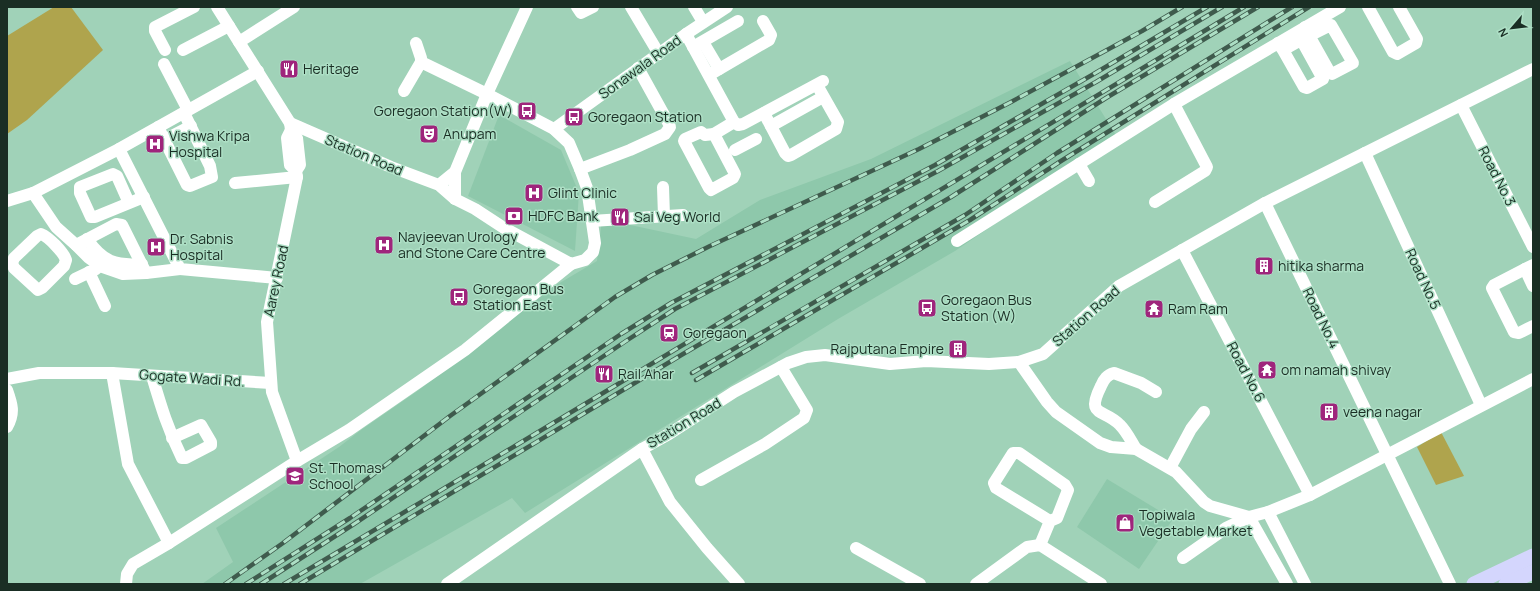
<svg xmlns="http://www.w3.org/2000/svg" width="1540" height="591" font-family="Manrope,sans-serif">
<rect width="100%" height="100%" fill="#a0d2b8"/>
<g fill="#8ec8ab">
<path d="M1070,61L1119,140L955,251L838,319L525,513L512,498L360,584H202L233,562L216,528L339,447L361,430L416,392L501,329L536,297L597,261L602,219L696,239L760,200L871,159Z"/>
<path d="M499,115L561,150L579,193L575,251L468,196Z"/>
<path d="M1107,479L1173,519L1139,569L1077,527Z"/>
</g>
<g fill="#afa44d">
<path d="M54,7H71L103,50L27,120L7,134V36Z"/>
<path d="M1441,432L1464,476L1436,485L1417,447Z"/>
</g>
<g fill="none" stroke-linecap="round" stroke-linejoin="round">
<g stroke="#fff" stroke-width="12">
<path d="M217,7L290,123L291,130"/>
<path d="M577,7L581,13L593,7"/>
<path d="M631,7L659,54"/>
<path d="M694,7L703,22"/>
<path d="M1368,7L1393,52L1397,54L1416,43L1417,39L1399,7"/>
<path d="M1305,27L1307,32L1330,73L1332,74L1353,63L1331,25L1309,36"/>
<path d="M686,34L734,122L738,125L743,124L823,81"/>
<path d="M239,42L294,7"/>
<path d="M703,42L719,69"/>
<path d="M1278,43L1283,50L1304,87L1307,88L1323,79L1302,41H1299L1283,50"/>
<path d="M693,47L738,21"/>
<path d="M165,50L155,31V27L194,7"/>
<path d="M183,50L229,26"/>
<path d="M421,62L487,94L527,7"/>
<path d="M164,64L188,110"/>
<path d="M709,75L769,40L771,35L763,21"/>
<path d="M404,91L421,62V58L416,43"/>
<path d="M1461,105L1533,247"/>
<path d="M764,113L785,153L788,156L791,155L836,129L838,122L817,85"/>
<path d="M290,123L391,167L439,185L455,199L475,209L504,228L571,264L585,260L593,252L595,243L587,188L580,169L569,143L554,129L487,94L455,172L439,185"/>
<path d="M771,126L823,97"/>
<path d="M158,127L187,185L190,186L212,177L210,166L184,113"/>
<path d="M554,129L686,34L727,7"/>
<path d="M291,130L297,138L300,165L296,171L290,165L287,138Z"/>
<path d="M701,132L705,135L714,134L735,174L733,178L711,190L709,188L684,141L685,139Z"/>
<path d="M714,134L734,122"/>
<path d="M164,140L191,126"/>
<path d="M119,149L180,269L277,278"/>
<path d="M735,150L756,139"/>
<path d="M1365,153L1481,405"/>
<path d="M1079,164L1089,181"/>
<path d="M580,169L630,150L665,134L670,127L669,124L638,68"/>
<path d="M296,171L297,177L267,322L272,392L297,461"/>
<path d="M235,183L297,177"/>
<path d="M663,187L664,216"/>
<path d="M33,193L56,227L76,245L89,258L100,266L123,274L146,273L180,269"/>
<path d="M455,199V172"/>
<path d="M7,201L33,193L119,149L258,71"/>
<path d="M1155,202L1205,171L1207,167L1174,104"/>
<path d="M129,203L117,176L113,174L80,187V193L91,217H95L144,197"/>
<path d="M1265,203L1450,584"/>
<path d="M592,221L683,215"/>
<path d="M41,234C49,237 64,253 66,260L64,266L42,288L38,290L14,268L12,263L14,258L37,236Z"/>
<path d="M87,239C103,262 115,266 142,264"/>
<path d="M957,241L1174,104L1340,7"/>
<path d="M76,245L116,224L122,225L146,273"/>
<path d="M1182,250L1310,495"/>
<path d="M1533,265L1494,285L1492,288L1514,332L1519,333L1533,326"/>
<path d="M1525,269L1533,286"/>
<path d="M89,272L105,306"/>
<path d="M75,279L96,269"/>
<path d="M1019,362L1047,402L1056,412L1100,443L1111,447L1136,449L1176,472L1204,502L1210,506L1249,517L1287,584"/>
<path d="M112,373L128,464L169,543"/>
<path d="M152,376C161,406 168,430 182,458H186L211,445V442L201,425L172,438"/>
<path d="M7,379L39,373H112L271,383"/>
<path d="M7,390C12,404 15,413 7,427"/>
<path d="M642,449L670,502L707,548L739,584"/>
<path d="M1136,449C1131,441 1127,432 1120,425C1104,408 1085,418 1101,386C1104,379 1107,375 1114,373L1141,383L1156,392"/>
<path d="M1170,468L1191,429L1204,412"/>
<path d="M701,480L765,444L804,418L807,410L781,367"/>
<path d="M1268,512L1305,584"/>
<path d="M1040,545L1050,521L996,488L994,483L1013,453H1019L1065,485L1068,490L1057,518L1050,521"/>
<path d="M856,548L920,584"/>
<path d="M1183,558L1226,528L1249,517L1268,512L1310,495L1533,379"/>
<path d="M126,584L127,574L133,564L169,543L297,461L349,430L465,350L571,264"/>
<path d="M447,584L642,449L669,434L734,392L788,363L806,357L825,355L890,364L926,361L989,364L1019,362L1043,354L1119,286L1265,203L1533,69"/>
<path d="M976,584L1027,547L1040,545L1101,584"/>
</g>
<g stroke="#d4d6fd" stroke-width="15">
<path d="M1474,584L1533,556"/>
<path d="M1506,584L1533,572"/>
</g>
<g stroke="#3f5b4d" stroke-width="4.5">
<g id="rail">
<path d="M692,373L965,215L1057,153L1292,7"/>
<path d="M696,380L970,220L1061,161L1309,7"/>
<path d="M225,584L283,543L450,416L615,297L652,275L710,246L919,149L1011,102L1142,31L1182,7"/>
<path d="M246,584L350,518L621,334L671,303L935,165L1092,75L1207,7"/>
<path d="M261,584L354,524L626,341L675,309L938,171L1096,82L1222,7"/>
<path d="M284,584L515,446L1244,7"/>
<path d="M300,584L683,354L951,197L1106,98L1258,7"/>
</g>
</g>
<use href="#rail" stroke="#addfc5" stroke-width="3" stroke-dasharray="9" stroke-linecap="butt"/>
</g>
<defs>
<g id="restaurant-square" transform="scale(1)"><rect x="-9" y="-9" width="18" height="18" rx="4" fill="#9f257c" stroke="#addfc5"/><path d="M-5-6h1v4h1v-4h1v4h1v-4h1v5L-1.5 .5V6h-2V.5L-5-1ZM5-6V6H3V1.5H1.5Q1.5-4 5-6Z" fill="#fff"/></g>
<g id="bus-square" transform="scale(1)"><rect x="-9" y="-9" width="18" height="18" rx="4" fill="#9f257c" stroke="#addfc5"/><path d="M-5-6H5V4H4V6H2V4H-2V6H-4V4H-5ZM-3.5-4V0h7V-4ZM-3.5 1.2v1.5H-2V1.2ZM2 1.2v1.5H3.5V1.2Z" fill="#fff"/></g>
<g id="theatre-square" transform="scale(1)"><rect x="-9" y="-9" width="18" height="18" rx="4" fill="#9f257c" stroke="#addfc5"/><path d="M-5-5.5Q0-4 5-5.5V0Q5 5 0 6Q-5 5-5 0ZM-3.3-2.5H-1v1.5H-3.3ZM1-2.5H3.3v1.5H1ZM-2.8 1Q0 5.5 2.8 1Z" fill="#fff"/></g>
<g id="hospital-square" transform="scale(1)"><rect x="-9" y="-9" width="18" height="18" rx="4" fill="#9f257c" stroke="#addfc5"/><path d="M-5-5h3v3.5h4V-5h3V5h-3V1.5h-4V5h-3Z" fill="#fff"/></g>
<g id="bank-square" transform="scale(1)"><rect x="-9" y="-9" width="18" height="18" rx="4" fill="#9f257c" stroke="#addfc5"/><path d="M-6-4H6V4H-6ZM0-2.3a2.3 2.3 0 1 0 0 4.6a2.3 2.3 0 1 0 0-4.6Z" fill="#fff"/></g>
<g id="building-square" transform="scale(1)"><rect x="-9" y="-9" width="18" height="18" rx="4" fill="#9f257c" stroke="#addfc5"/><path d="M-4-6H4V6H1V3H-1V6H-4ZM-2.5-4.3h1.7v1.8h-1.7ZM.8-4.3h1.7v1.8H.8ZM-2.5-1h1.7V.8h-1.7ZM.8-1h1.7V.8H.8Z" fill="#fff"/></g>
<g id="temple-square" transform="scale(1)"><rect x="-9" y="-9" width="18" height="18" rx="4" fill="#9f257c" stroke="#addfc5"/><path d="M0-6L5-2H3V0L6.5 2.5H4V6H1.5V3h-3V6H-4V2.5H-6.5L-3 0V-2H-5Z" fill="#fff"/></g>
<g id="station-square" transform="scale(1)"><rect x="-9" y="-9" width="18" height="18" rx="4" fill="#9f257c" stroke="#addfc5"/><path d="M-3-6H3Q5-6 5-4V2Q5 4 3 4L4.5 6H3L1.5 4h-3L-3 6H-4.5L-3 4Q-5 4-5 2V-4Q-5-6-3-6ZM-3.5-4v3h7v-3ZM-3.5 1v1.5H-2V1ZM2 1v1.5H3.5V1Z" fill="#fff"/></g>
<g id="school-square" transform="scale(1)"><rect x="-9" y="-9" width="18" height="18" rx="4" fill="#9f257c" stroke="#addfc5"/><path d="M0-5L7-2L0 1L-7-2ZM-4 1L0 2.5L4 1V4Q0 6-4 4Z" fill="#fff"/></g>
<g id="shop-square" transform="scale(1)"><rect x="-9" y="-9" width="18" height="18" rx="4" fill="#9f257c" stroke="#addfc5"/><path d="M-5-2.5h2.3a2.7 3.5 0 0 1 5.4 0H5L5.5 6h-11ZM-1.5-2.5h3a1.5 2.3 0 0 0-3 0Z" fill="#fff"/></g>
</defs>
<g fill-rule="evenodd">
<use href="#restaurant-square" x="289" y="69"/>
<use href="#bus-square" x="527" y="111"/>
<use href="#bus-square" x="574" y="117"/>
<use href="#theatre-square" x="429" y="134"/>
<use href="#hospital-square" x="155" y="144"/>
<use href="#hospital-square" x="534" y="193"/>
<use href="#bank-square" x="514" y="216"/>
<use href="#restaurant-square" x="620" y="217"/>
<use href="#hospital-square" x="384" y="245"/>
<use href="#hospital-square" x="156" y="247"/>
<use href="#building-square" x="1264" y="266"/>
<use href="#bus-square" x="459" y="297"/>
<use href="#bus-square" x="927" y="308"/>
<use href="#temple-square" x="1154" y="309"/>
<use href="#station-square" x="669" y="333"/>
<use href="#building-square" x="958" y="349"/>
<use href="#temple-square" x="1267" y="370"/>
<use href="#restaurant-square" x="604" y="374"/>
<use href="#building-square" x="1329" y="412"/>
<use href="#school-square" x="295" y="476"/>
<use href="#shop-square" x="1125" y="523"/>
</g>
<g text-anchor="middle" stroke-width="3" stroke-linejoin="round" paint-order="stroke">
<g font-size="14" fill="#1a2e24" stroke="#addfc5">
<text transform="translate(640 67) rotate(-36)" y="5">Sonawala Road</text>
<text transform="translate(364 155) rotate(23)" y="5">Station Road</text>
<text transform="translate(1497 176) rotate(63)" y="5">Road No.3</text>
<text transform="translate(1423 279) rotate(65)" y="5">Road No.5</text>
<text transform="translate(276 281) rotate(-78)" y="5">Aarey Road</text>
<text transform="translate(1086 316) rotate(-41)" y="5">Station Road</text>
<text transform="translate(1321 318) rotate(64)" y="5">Road No.4</text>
<text transform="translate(1246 372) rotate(62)" y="5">Road No.6</text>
<text transform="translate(192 378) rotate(4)" y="5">Gogate Wadi Rd.</text>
<text transform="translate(684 423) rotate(-31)" y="5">Station Road</text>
</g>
<g font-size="14" fill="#1a2e24" stroke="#addfc5" text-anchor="start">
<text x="303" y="74">Heritage</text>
<text x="513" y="116" text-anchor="end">Goregaon Station(W)</text>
<text x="588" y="122">Goregaon Station</text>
<text x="443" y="139">Anupam</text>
<text x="169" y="141">Vishwa Kripa<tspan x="169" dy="16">Hospital</tspan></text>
<text x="548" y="198">Glint Clinic</text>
<text x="528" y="221">HDFC Bank</text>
<text x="634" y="222">Sai Veg World</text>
<text x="398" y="242">Navjeevan Urology<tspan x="398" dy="16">and Stone Care Centre</tspan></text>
<text x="170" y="244">Dr. Sabnis<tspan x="170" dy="16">Hospital</tspan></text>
<text x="1278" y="271">hitika sharma</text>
<text x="473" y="294">Goregaon Bus<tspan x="473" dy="16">Station East</tspan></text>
<text x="941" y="305">Goregaon Bus<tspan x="941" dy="16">Station (W)</tspan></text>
<text x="1168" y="314">Ram Ram</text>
<text x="683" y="338">Goregaon</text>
<text x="944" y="354" text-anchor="end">Rajputana Empire</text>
<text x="1281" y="375">om namah shivay</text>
<text x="618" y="379">Rail Ahar</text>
<text x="1343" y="417">veena nagar</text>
<text x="309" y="473">St. Thomas<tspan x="309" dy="16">School</tspan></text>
<text x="1139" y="520">Topiwala<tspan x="1139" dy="16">Vegetable Market</tspan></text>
</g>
</g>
<rect width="1540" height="591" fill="none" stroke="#1a2e24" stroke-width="16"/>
<g transform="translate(1512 28) rotate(242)" stroke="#addfc5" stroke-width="3" paint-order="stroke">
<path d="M0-3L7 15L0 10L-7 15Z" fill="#1a2e24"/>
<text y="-6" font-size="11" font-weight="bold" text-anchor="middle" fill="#1a2e24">N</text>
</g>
</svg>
